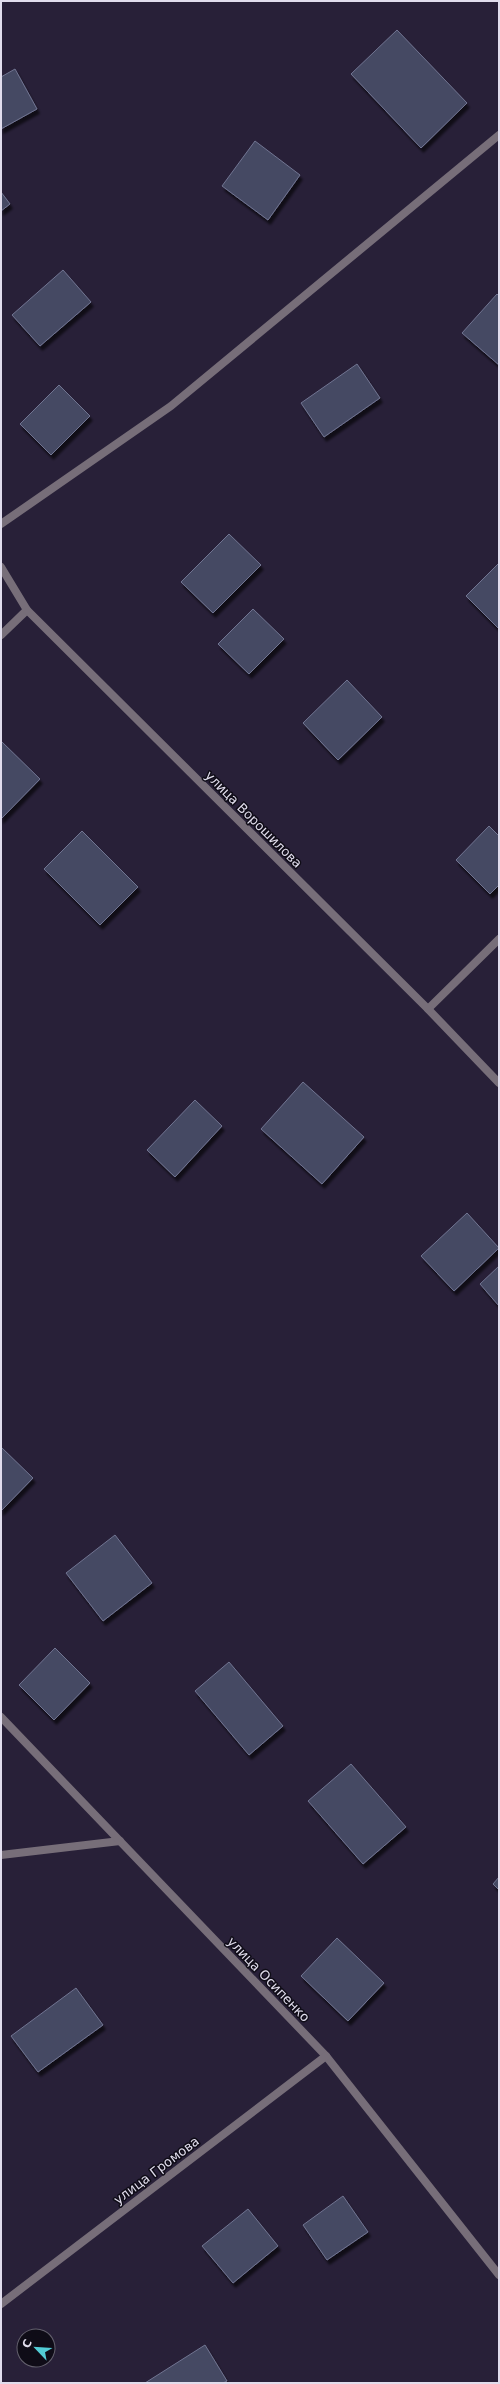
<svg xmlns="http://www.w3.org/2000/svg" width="500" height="2384" font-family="'DejaVu Sans',sans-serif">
<defs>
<filter id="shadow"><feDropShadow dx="2.5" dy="4.5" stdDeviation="1" flood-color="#0009"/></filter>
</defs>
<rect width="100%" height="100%" fill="#282038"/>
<g fill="#454963" stroke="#717592" filter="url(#shadow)">
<path d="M397,30L467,103L421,148L351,74Z"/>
<path d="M15,69L37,109L1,129V77Z"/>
<path d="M255,141L300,175L268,220L222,186Z"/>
<path d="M1,192L10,204L1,211Z"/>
<path d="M63,270L91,302L40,346L12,315Z"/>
<path d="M497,294L499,296V365L462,333Z"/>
<path d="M357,364L380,398L324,437L301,403Z"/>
<path d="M59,385L90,416L51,455L20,424Z"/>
<path d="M229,534L261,565L213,613L181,582Z"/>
<path d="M499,563V629L466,596Z"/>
<path d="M253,609L284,639L249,674L218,644Z"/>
<path d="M347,680L382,717L338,760L303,723Z"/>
<path d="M1,741L40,779L1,819Z"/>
<path d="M489,826L499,836V885L490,894L456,860Z"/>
<path d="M82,831L138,887L100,925L44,869Z"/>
<path d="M303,1082L364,1137L322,1184L261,1129Z"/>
<path d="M195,1100L222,1126L175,1177L147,1150Z"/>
<path d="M467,1213L499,1248L454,1291L421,1256Z"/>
<path d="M499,1266V1306L480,1284Z"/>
<path d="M1,1447L33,1478L1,1511Z"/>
<path d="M115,1535L152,1583L103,1621L66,1573Z"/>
<path d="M55,1648L90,1683L54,1720L19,1685Z"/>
<path d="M229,1662L283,1726L249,1755L195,1691Z"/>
<path d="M351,1764L406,1827L363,1864L308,1801Z"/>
<path d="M499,1877V1890L493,1884Z"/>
<path d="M337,1938L384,1983L348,2021L301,1976Z"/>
<path d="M76,1988L103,2025L38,2072L11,2036Z"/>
<path d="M343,2196L368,2232L327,2260L303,2225Z"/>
<path d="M248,2209L278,2246L233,2283L202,2246Z"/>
<path d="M205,2345L227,2381L223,2383H145Z"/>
</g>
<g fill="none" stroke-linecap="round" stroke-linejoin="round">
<g stroke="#776e79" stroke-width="8">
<path d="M1,524L171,406L499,135"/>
<path d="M1,635L27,610"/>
<path d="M428,1009L499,939"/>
<path d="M1,1855L120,1841"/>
</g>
<g stroke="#776e79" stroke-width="8">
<path d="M1,567L27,610L428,1009L499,1083"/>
<path d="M1,1717L326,2056L499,2275"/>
<path d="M1,2304L326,2056"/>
</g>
</g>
<g text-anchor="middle" stroke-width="3" stroke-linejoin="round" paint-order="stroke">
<g font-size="13" fill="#e1dded" stroke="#0f0c17">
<text transform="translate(254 819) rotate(45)" y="5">улица Ворошилова</text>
<text transform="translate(269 1979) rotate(46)" y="5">улица Осипенко</text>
<text transform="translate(156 2170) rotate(-37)" y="5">улица Громова</text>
</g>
</g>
<rect width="500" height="2384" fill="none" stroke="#e1dded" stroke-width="4"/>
<g transform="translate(36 2348) rotate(295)"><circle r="19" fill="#0f0c17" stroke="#63606d"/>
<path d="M0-3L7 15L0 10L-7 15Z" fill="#52ccd5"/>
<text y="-6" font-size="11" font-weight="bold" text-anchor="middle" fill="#e1dded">С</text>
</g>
</svg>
